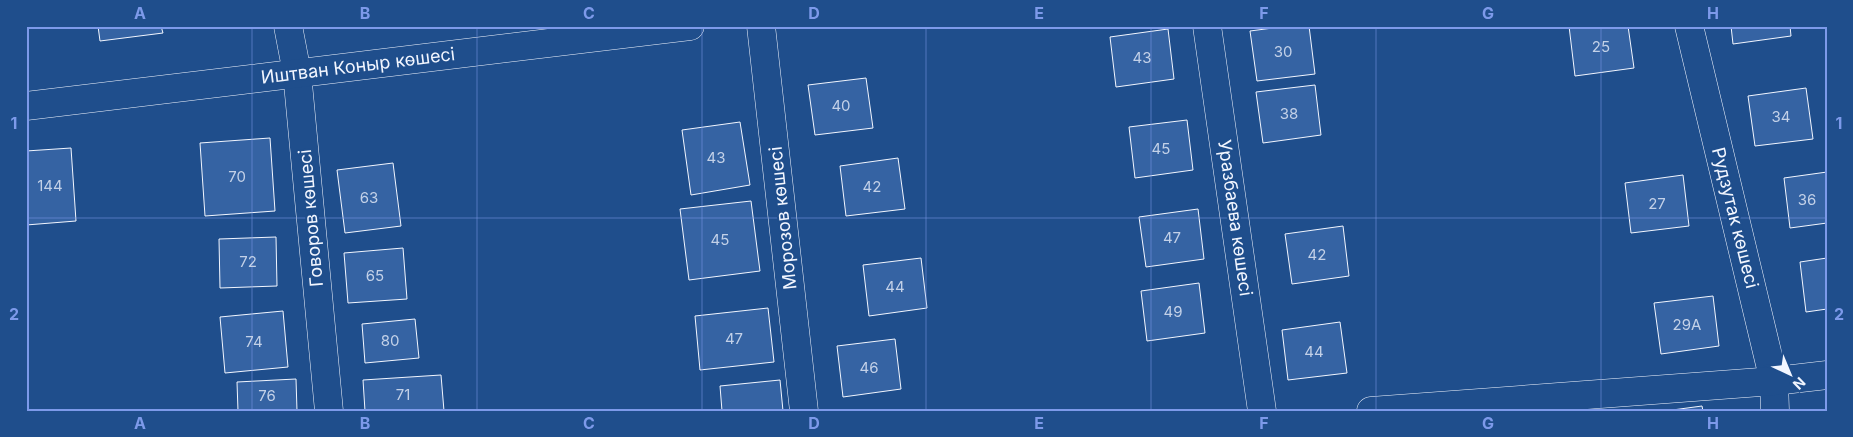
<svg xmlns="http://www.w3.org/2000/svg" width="1853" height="437" font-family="Inter,sans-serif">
<rect width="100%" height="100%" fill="#1f4e8c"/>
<g fill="#3563a3" stroke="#f2f6ff">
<path d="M98,26H161L163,33L100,41Z"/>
<path d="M1288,26H1309L1315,74L1257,81L1250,31Z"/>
<path d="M1569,26H1628L1634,68L1575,76Z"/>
<path d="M1731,26H1790L1791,36L1733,44Z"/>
<path d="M1168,29L1174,79L1116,87L1110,37Z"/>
<path d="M866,78L873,128L815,135L808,85Z"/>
<path d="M1315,85L1321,135L1263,143L1256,92Z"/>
<path d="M1806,88L1813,139L1755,146L1748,96Z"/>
<path d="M1187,120L1193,170L1135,178L1129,127Z"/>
<path d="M740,122L750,185L691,195L682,130Z"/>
<path d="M270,138L275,211L205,216L200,143Z"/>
<path d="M71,148L76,221L26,225V151Z"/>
<path d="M898,158L905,209L846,216L840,166Z"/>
<path d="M393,163L401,226L345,233L337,170Z"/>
<path d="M1827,172V223L1790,228L1784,178Z"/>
<path d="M1683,175L1689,226L1631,233L1625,183Z"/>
<path d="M751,201L760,271L689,280L680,209Z"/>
<path d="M1198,209L1204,259L1146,267L1139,217Z"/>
<path d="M1343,226L1349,276L1292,284L1285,234Z"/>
<path d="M276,237L277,286L220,288L219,239Z"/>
<path d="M403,248L407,299L348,303L344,253Z"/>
<path d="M921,258L927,308L869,316L863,265Z"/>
<path d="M1827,258V309L1806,312L1800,262Z"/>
<path d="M1199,283L1205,333L1147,341L1141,291Z"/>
<path d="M1713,296L1719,346L1661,354L1654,303Z"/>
<path d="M768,308L774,362L700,370L695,316Z"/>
<path d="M283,311L288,367L225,373L220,317Z"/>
<path d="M415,319L419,358L365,363L362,324Z"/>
<path d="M1340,322L1347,373L1288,380L1282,330Z"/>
<path d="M895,339L901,389L843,397L837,346Z"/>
<path d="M441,375L444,411H365L363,380Z"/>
<path d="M296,379L297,411H238L237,382Z"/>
<path d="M780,380L783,411H722L720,386Z"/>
<path d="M1702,406L1703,411H1665Z"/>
</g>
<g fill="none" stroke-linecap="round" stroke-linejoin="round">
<g stroke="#f2f6ff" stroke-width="29">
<g id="street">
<path d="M288,26L297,73L329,411"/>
<path d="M761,26L804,411"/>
<path d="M1207,26L1262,411"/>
<path d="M1689,26L1774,381L1775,411"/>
<path d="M1371,411L1774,381L1827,375"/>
</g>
</g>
<g stroke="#f2f6ff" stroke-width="29">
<path id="secondary" d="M26,106L690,26"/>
</g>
<use href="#street" stroke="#1f4e8c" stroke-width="28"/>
<use href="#secondary" stroke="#1f4e8c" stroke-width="28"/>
</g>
<path fill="none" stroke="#7d9aea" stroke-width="1" stroke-opacity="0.55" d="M252,26V411M477,26V411M702,26V411M926,26V411M1151,26V411M1376,26V411M1601,26V411M26,218H1827"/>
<g text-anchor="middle" stroke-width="4" stroke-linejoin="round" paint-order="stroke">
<g font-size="15" fill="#c3d1e8">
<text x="1601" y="52">25</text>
<text x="1283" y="57">30</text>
<text x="1142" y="63">43</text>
<text x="841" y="111">40</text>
<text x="1289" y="119">38</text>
<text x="1781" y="122">34</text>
<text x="1161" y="154">45</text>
<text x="716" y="163">43</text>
<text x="237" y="182">70</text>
<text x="50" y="191">144</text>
<text x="872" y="192">42</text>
<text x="369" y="203">63</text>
<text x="1807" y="205">36</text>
<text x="1657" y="209">27</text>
<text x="1172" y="243">47</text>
<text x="720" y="245">45</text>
<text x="1317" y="260">42</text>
<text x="248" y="267">72</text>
<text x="375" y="281">65</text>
<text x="895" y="292">44</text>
<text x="1173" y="317">49</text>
<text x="1687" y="330">29А</text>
<text x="734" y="344">47</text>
<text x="390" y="346">80</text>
<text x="254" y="347">74</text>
<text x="1314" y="357">44</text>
<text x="869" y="373">46</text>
<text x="403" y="400">71</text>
<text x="267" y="401">76</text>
</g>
<g font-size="18" fill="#f2f6ff" stroke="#1f4e8c">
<text transform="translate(358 66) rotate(-7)" y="6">Иштван Коныр көшесі</text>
<text transform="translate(311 218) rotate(-95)" y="6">Говоров көшесі</text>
<text transform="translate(783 218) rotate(-96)" y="6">Морозов көшесі</text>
<text transform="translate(1235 218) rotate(82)" y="6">Уразбаева көшесі</text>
<text transform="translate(1735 218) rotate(76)" y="6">Рудзутак көшесі</text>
</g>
</g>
<rect width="1853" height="437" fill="none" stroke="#1f4e8c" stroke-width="55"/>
<g transform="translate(1790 374) rotate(136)" stroke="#1f4e8c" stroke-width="4" paint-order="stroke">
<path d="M0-4L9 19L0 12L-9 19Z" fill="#f2f6ff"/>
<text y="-8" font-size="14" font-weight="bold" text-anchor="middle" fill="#f2f6ff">N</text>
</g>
<rect x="28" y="28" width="1798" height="382" fill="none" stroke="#7d9aea" stroke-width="2"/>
<g font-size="16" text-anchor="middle" font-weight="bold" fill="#7d9aea">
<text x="140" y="19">A</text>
<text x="365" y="19">B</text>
<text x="589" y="19">C</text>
<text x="814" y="19">D</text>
<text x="1039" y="19">E</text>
<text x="1264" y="19">F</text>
<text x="1488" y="19">G</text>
<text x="1713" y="19">H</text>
<text x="14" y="129">1</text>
<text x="1839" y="129">1</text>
<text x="14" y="320">2</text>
<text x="1839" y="320">2</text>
<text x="140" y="429">A</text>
<text x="365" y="429">B</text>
<text x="589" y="429">C</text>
<text x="814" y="429">D</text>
<text x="1039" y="429">E</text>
<text x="1264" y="429">F</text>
<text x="1488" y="429">G</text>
<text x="1713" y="429">H</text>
</g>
</svg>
